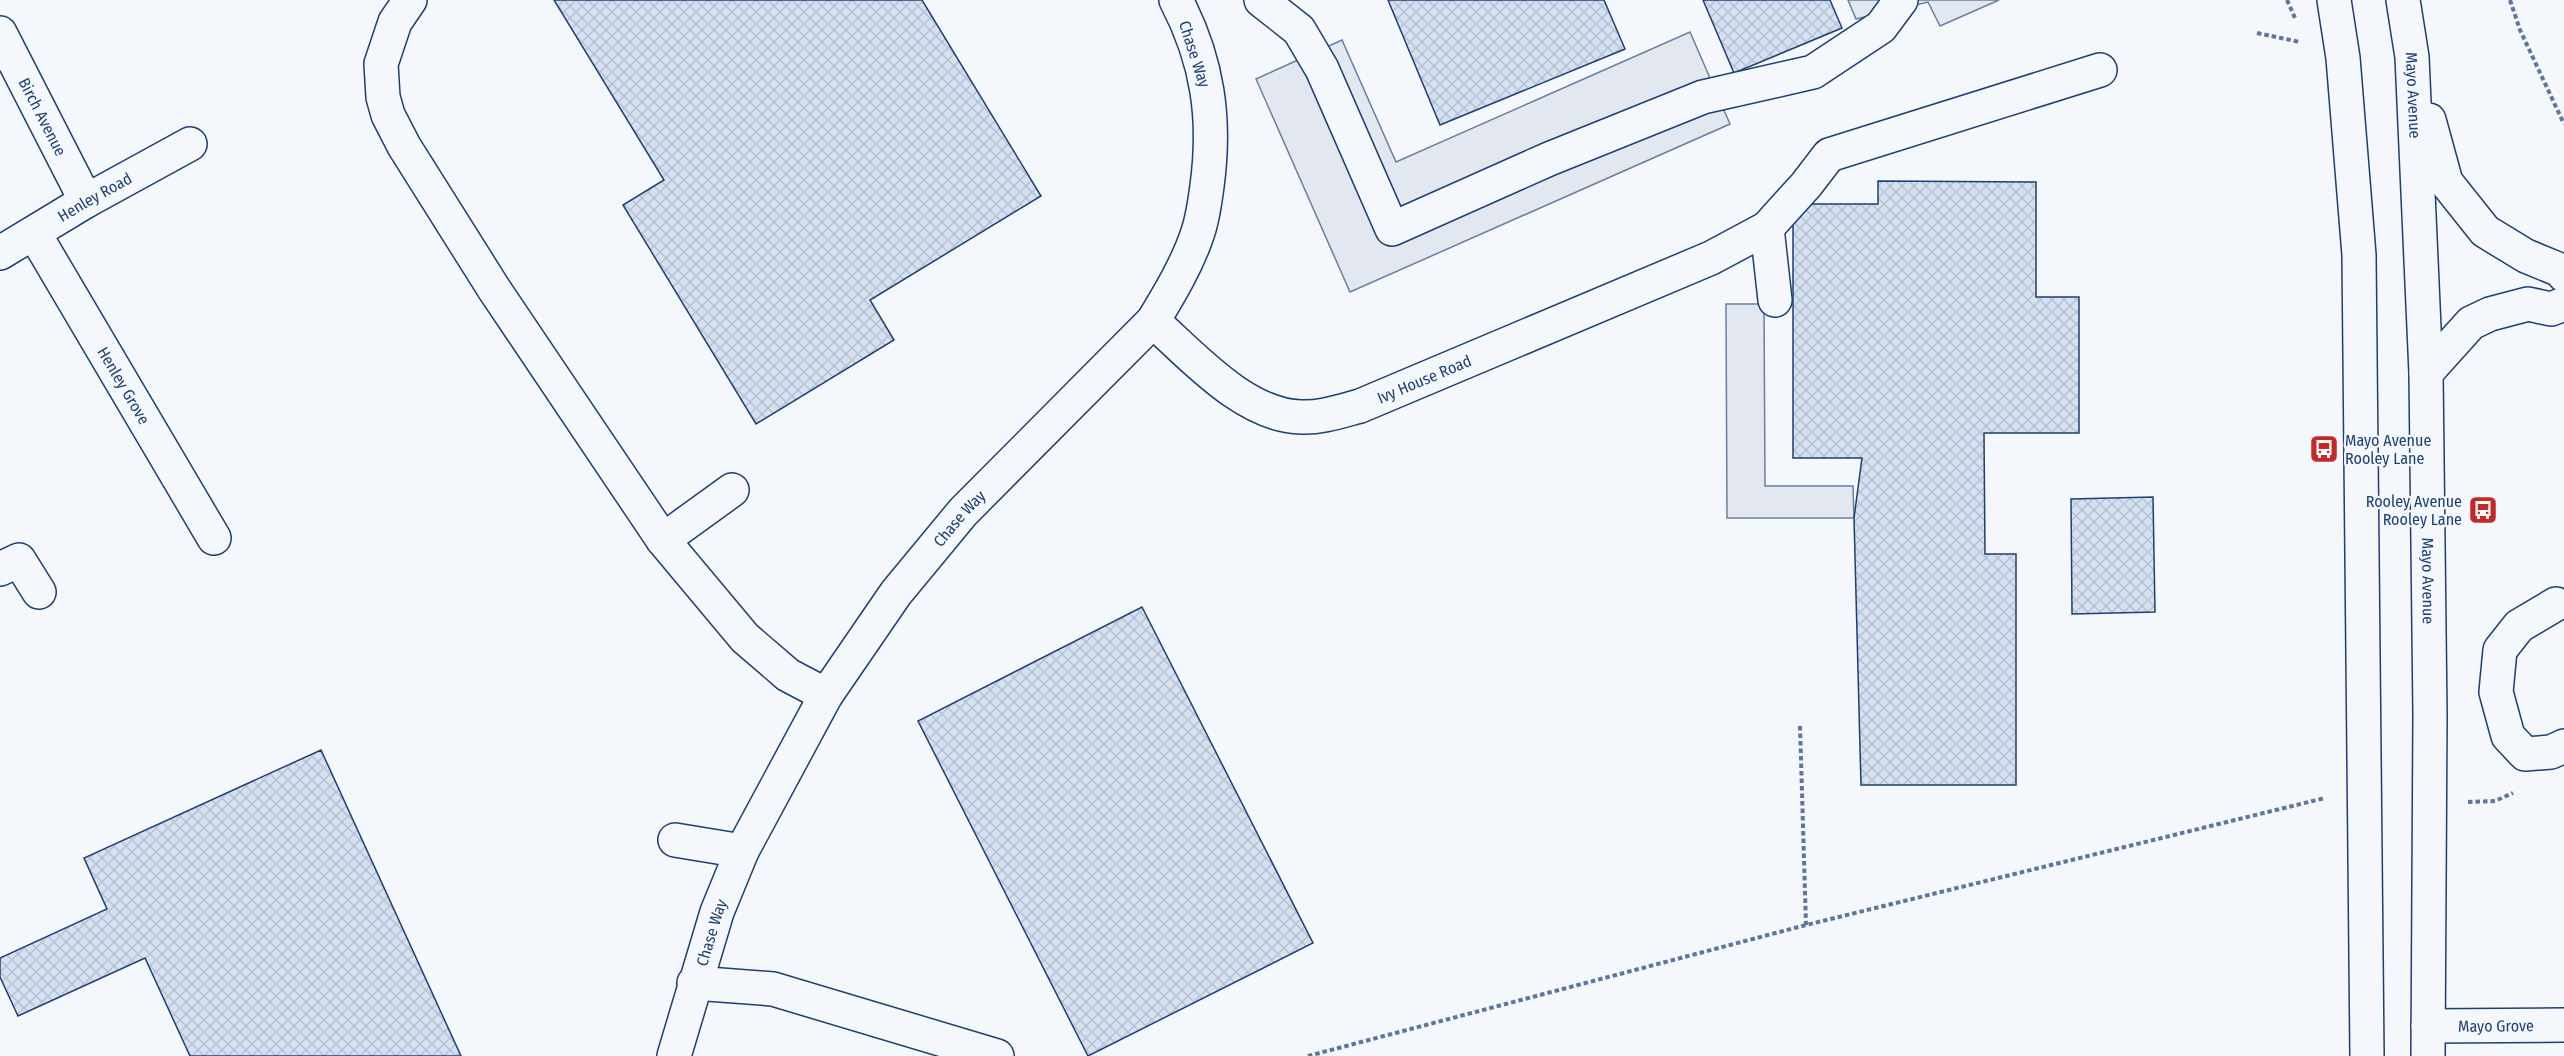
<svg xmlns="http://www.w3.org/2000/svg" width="2564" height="1056" font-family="'Fira Sans Condensed',sans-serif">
<defs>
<pattern id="building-cross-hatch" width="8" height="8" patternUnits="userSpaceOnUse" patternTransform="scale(1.5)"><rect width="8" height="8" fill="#d5e0f0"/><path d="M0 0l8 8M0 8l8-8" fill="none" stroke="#b6c1d1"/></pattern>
</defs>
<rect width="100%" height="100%" fill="#f4f7fb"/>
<g fill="#e3e8f0" stroke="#687fa3" stroke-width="1.5">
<path d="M1848,0H1999L1940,26L1928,2L1856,19Z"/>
<path d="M1690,32L1730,124L1350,292L1256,79L1342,40L1396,162Z"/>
<path d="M1726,304H1764L1765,486H1853L1854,518H1727Z"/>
</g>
<g fill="url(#building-cross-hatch)" stroke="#1d3f73" stroke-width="1.5">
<path d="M554,0H922L1041,196L870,300L894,340L756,424L623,205L664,180Z"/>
<path d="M1388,0H1604L1625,49L1440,125Z"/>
<path d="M1703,0H1830L1842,28L1734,73Z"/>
<path d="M1878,181L2036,182V297H2079V433H1984L1985,554H2016V785H1861L1854,518L1862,458H1793V204H1878Z"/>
<path d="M2153,497L2155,612L2072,614L2071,499Z"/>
<path d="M1142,607L1313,943L1088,1056L918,721Z"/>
<path d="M321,750L461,1056H190L145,958L18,1016L0,977V958L107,909L84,858Z"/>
</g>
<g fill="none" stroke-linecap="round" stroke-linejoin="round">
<g stroke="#1d3f73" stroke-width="36">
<g id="minor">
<path d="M410,0L395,22L381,64L383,97L388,115L404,146L494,289L663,540L745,638L788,675L826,695"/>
<path d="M1261,0L1299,30L1322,69L1392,229L1549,159L1703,97L1813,72L1881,27L1901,0"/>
<path id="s1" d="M0,33L86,201"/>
<path d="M1767,228L1775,300"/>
<path id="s2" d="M34,233L214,538"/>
<path id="s3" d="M0,253L86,201L190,144"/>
<path id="s4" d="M1153,321C1192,356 1245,416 1301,417C1321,418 1341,411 1360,406L1711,258L1767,228L1806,185L1829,155L2100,70"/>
<path d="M663,540L732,490"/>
<path d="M0,569L19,560L39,592"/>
<path d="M2556,604L2519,626L2500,650L2496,692L2508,736L2525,754L2551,752L2564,746"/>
<path d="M675,840L742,851"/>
<path d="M694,983L773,989L997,1056"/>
<path id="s5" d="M2428,1026L2564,1025"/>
<path id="s6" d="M674,1056L717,912L742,851L826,695L896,593L963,512L1153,321C1170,293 1188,263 1198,232C1203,217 1205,201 1207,186C1216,119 1208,61 1176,0"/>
</g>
</g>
<g stroke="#1d3f73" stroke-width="36">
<g id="major">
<path d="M2334,0L2343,58L2359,255L2367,1056"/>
<path id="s7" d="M2403,0L2412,57L2426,373L2430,715L2428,1056"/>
<path d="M2429,120L2446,182L2485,231L2526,256L2560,270L2564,275"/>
<path d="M2426,373L2471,323L2490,314L2528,304L2551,309L2564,304"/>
</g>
</g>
<g stroke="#5e769c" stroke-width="4" stroke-dasharray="4.5 3" stroke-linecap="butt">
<path d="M2287,0L2295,18"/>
<path d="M2510,0L2520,30L2564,124"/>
<path d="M2257,33L2300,42"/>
<path d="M1800,726L1806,925"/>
<path d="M2468,802L2495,801L2513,793"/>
<path d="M1308,1056L1806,925L2325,798"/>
</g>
<use href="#minor" stroke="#f4f7fb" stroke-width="33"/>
<use href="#major" stroke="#f4f7fb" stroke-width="33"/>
</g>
<defs>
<g id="bus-square" transform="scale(1.5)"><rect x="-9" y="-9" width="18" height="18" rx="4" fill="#c62828" stroke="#f4f7fb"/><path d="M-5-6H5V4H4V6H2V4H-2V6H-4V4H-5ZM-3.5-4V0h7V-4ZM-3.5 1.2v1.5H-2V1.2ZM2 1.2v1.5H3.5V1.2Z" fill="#fff"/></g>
</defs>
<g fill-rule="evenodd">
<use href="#bus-square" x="2324" y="449"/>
<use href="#bus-square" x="2483" y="510"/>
</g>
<g text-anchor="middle" stroke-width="4.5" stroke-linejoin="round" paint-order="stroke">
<g font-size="16" fill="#1d3f73" stroke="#f4f7fb">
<text transform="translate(1195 54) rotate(72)" y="6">Chase Way</text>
<text dy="6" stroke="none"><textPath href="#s7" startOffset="96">Mayo Avenue</textPath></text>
<text dy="6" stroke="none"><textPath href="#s1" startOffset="94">Birch Avenue</textPath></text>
<text dy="6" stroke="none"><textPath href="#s3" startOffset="110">Henley Road</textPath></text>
<text dy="6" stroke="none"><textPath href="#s4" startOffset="310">Ivy House Road</textPath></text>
<text dy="6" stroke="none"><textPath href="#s2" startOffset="177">Henley Grove</textPath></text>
<text dy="6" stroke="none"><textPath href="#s6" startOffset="615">Chase Way</textPath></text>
<text dy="6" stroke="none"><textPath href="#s7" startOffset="582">Mayo Avenue</textPath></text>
<text dy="6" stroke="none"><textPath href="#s6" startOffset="129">Chase Way</textPath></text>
<text dy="6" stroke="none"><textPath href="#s5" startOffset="68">Mayo Grove</textPath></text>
</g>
<g font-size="16" fill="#1d3f73" stroke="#f4f7fb" text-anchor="start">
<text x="2345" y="446">Mayo Avenue<tspan x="2345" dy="18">Rooley Lane</tspan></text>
<text x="2462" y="507" text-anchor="end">Rooley Avenue<tspan x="2462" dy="18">Rooley Lane</tspan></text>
</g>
</g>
</svg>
